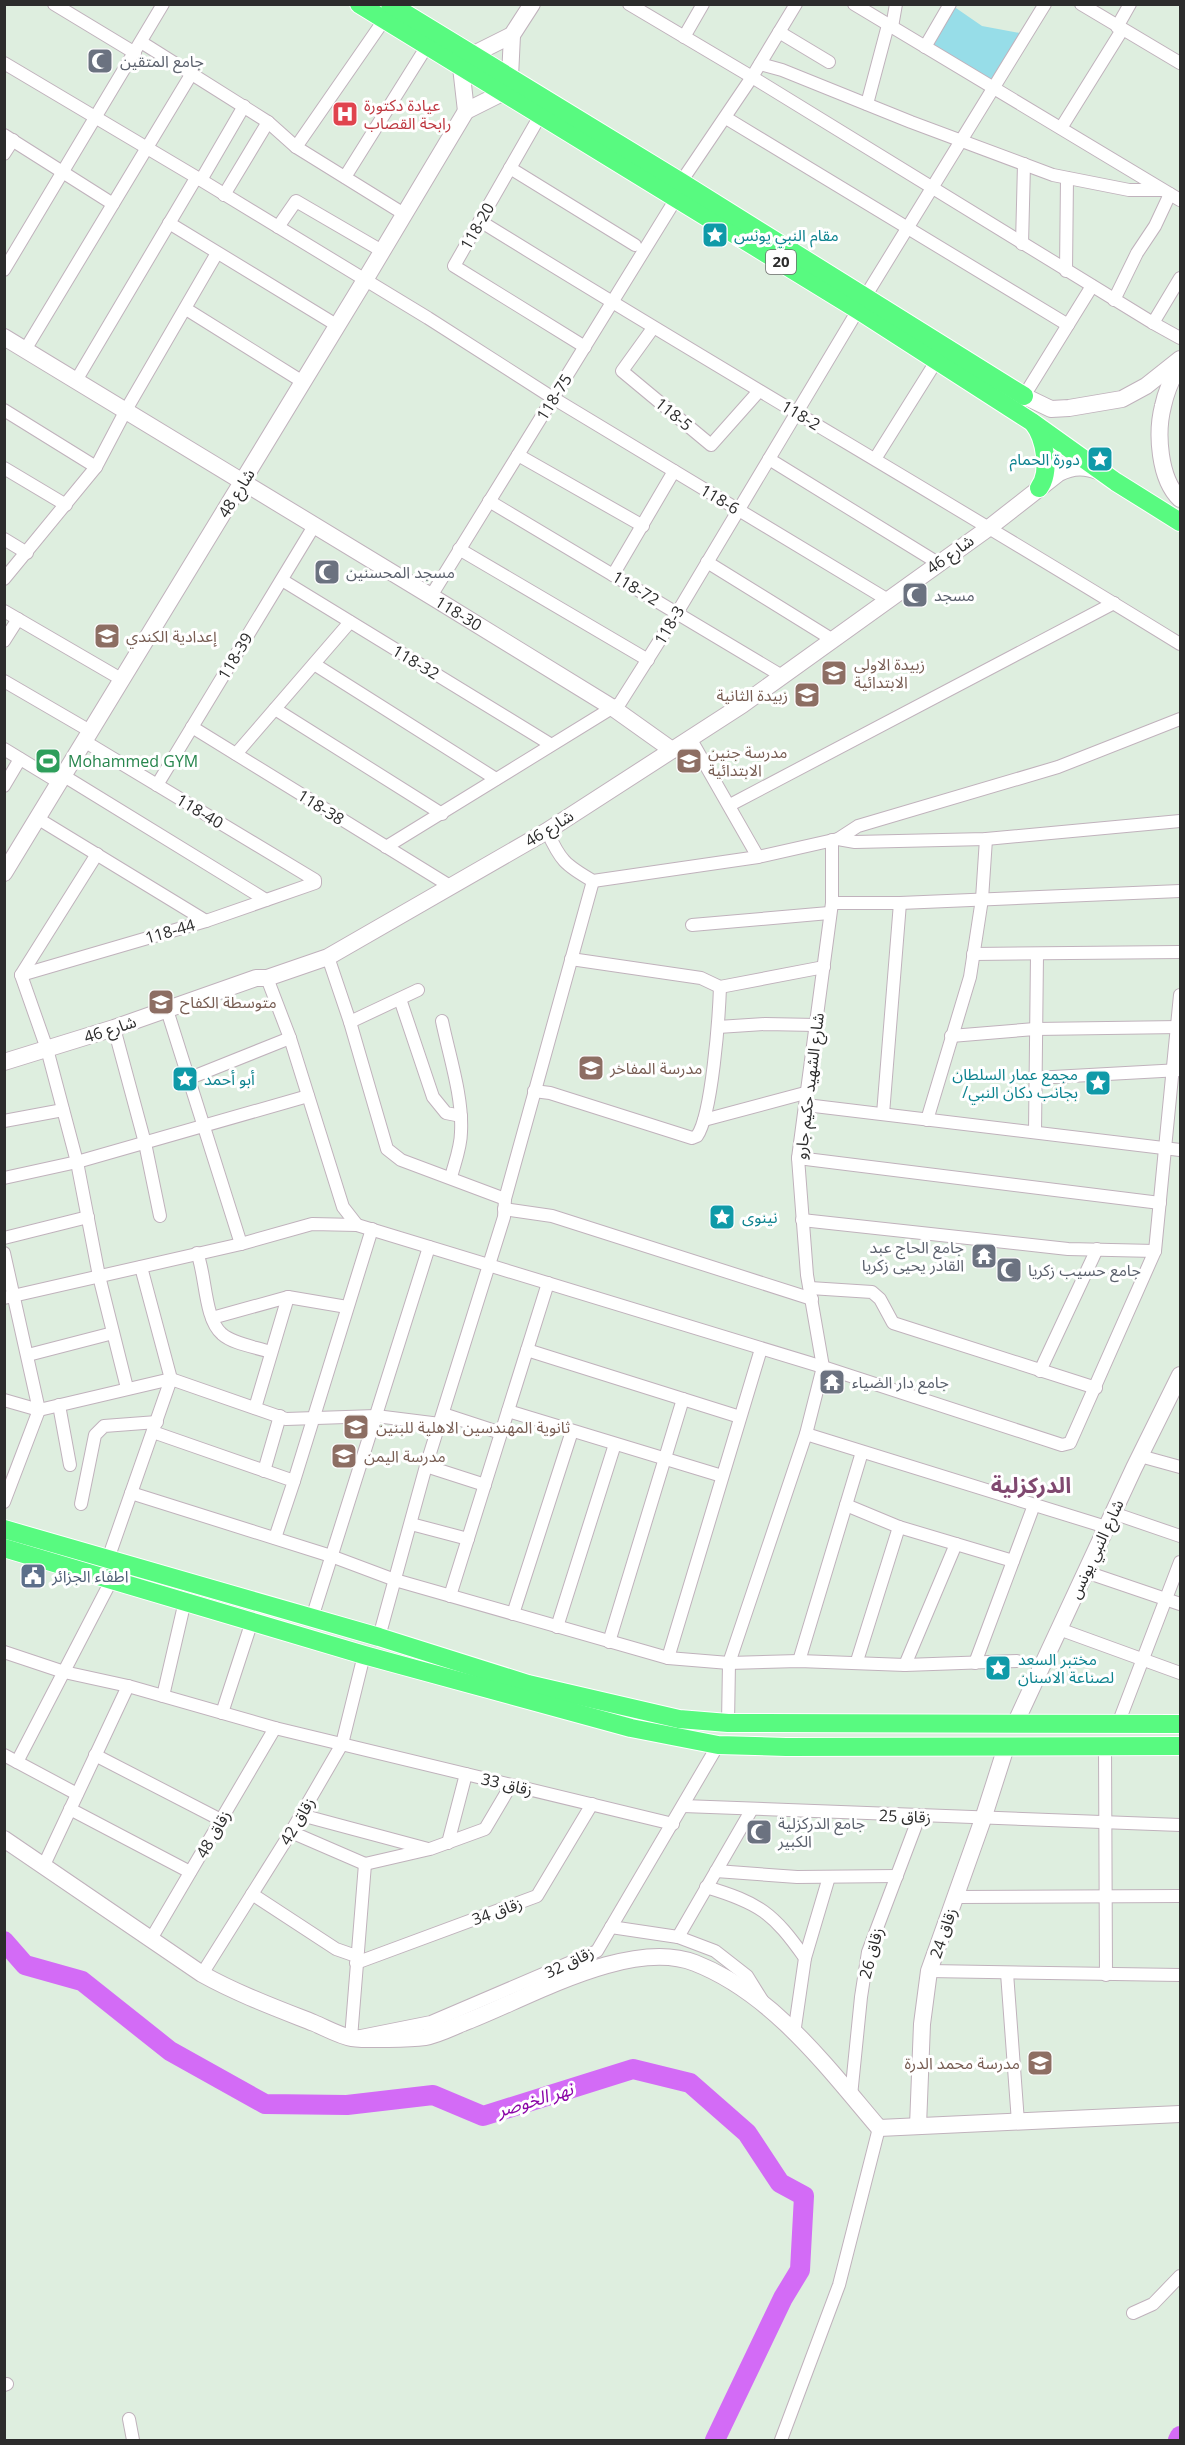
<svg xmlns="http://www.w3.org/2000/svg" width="1185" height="2445" font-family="'Open Sans','Noto Sans Arabic',sans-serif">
<rect width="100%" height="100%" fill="#deeedf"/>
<path fill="#97dde8" d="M953,6L982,26L1020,33L993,84L931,46Z"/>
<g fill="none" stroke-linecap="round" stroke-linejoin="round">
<g stroke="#d36bf6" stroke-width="20">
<path d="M4,1941L25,1965L82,1981L170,2051L265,2104L347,2105L433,2095L483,2116L633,2069L690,2083L747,2133L780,2183L804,2196L800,2270L783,2298L715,2440"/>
<path d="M1178,2440L1180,2436"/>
</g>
<g stroke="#c0b2bc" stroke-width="14">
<g id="street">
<path d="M54,4L135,53"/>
<path d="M629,4L752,77L1153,323L1180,338"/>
<path d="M854,4L1180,200"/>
<path d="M1081,4L1180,63"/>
<path d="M892,27L896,4"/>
<path d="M1117,27L1130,4"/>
<path d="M779,32L829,62"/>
<path d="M684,37L703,4"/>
<path d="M141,42L268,122L296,147L404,214"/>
<path d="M925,47L950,4"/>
<path d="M4,63L201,180L428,318L553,398L888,600"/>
<path d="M760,64L782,70L911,122L1053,175L1129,190H1162"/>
<path d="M867,104L888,25"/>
<path d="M541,114L454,266L585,347"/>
<path d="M726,118L1068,325"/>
<path d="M1061,128L1122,30"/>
<path d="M4,135L113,204"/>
<path d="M296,147L384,20"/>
<path d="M4,154L13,140"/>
<path d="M510,168L635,245"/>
<path d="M345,177L427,46"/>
<path d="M201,180L244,106"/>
<path d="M681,182L752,77L796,4"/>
<path d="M224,195L268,122"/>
<path d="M480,221C712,365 948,501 1180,644"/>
<path d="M169,223L338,326"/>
<path d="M278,227L296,201L382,251"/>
<path d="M1022,244L1024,164"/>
<path d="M4,270L163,4"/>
<path d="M1066,271L1067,178"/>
<path d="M865,297L1045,4"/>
<path d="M1114,300L1137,253L1155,226L1170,194"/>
<path d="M186,309L303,382"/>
<path d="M1153,323L1180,278"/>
<path d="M653,328L622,371L711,445L759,391"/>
<path d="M25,350L192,73"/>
<path d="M77,379L196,178"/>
<path d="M1024,396L1092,286"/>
<path d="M4,410L96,467"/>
<path d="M518,455L643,526"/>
<path d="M769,459L938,563"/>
<path d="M875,459L937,360"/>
<path d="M4,468L66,505"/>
<path d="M489,501L782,676"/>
<path d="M4,539L27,553"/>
<path d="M459,549L648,660"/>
<path d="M707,562L833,640"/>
<path d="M613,575L674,471"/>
<path d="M4,579L96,467L126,410L217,253"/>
<path d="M282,580L550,744"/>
<path d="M431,596L677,197"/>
<path d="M4,611L121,679"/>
<path d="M4,641L18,619"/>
<path d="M314,664L496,779"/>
<path d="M4,681L90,731"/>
<path d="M275,709L442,814"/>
<path d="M192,727L450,886"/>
<path d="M690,738L758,857"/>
<path d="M4,749L60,783"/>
<path d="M236,754L350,622"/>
<path d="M64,776L266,900"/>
<path d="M157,785L314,526"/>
<path d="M4,786L20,759"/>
<path d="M730,805L1114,603"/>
<path d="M37,818L206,921"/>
<path d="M547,831C560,860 565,865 593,881L758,857L838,839L858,826L1058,767L1180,719"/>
<path d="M838,839L855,842L986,839L1180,821"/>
<path d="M386,847L620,703L677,613L858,310"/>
<path d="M97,854L21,975L47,1049L77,1162L99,1276L127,1388"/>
<path d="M832,903H900L1180,891"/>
<path d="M692,925L829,913"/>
<path d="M973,954L1180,952"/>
<path d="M328,957L350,1022L387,1149L401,1160L505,1199"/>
<path d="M571,959L701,978L720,987L824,967"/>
<path d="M21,975L206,921L315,883V880L84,741"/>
<path d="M267,978L290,1038L343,1207L357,1225"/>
<path d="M400,999L433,1097L446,1113L461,1116"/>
<path d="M167,1010L241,1244"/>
<path d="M442,1021C449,1055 463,1097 461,1132C461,1147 455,1162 451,1177"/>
<path d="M350,1022L418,990"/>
<path d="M718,1027L765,1024L816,1025"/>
<path d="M114,1028L145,1143L160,1216"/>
<path d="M951,1036L1035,1029L1180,1027"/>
<path d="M190,1078L290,1038"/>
<path d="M1035,1078L1180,1070"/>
<path d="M534,1091L550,1093L692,1138L697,1136C712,1115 719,1017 720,987"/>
<path d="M806,1105L1180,1150"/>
<path d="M883,1114L900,903"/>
<path d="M704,1120L805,1093"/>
<path d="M927,1120L970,977L982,899L986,839"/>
<path d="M4,1121L63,1110"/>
<path d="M1035,1132L1037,955"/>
<path d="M798,1158L1160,1203"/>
<path d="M4,1178L77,1162L308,1096"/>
<path d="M504,1209L552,1216L812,1299"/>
<path d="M802,1220L1068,1249L1155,1251"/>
<path d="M4,1238L88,1217"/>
<path d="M4,1253L39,1410L4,1502"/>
<path d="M197,1253C206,1274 204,1319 222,1334C233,1344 256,1347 270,1352"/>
<path d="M810,1288L872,1292L880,1299L893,1323L1096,1388"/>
<path d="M4,1298L241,1244L312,1224L357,1225L823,1367L1062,1445L1070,1443L1155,1251L1180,995"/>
<path d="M212,1318L288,1297L347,1307"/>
<path d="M527,1350L740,1417"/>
<path d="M28,1355L113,1333"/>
<path d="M1040,1371L1097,1249"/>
<path d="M4,1400L39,1410L171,1379L286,1419L376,1416L440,1424"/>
<path d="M59,1405L70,1465"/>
<path d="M255,1408L288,1297"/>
<path d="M508,1411L722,1476"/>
<path d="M443,1414L501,1433"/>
<path d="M153,1432L294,1481L275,1538"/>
<path d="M806,1434L1106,1527"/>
<path d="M1140,1456L1180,1467"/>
<path d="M426,1466L485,1485"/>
<path d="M264,1471L280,1416"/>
<path d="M294,1481L372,1229"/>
<path d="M131,1493L331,1556L395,1580L668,1658L729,1663L799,1661L905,1665L1017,1661"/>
<path d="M81,1504L95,1435L104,1426L157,1422"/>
<path d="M846,1505L899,1527L1013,1561"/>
<path d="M1113,1513L1180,1536"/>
<path d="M411,1524L468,1539"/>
<path d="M108,1559L171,1379L141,1267"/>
<path d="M1086,1572L1180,1604"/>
<path d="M450,1596L548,1283"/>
<path d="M513,1614L572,1431"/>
<path d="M312,1618L429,1247"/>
<path d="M557,1627L615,1444"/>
<path d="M1059,1629L1180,1673"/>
<path d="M379,1637L426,1466L504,1217L505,1199L593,881"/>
<path d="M609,1642L683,1399"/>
<path d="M4,1652L64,1672L128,1686L275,1728L673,1824"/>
<path d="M668,1658L761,1349"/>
<path d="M799,1661L862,1452"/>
<path d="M857,1661L899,1527"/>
<path d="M975,1663L1034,1505"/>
<path d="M905,1665L956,1544"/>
<path d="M163,1696L185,1601"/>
<path d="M222,1713L252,1621"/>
<path d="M728,1723L729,1663L806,1434L823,1367L807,1275L798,1158L832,903V840"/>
<path d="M1118,1724L1180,1562"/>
<path d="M1105,1746L1106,1975"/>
<path d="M4,1755L77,1794"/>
<path d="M95,1755L221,1820"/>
<path d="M17,1762L112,1579"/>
<path d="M683,1806L1180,1825"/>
<path d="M70,1809L190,1872"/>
<path d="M301,1815L428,1849"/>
<path d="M291,1832L365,1864"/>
<path d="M448,1843L466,1774"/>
<path d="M365,1864L351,2038L431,2022L597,1951L718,1745"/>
<path d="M365,1864L430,1849L485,1829L511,1785"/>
<path d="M44,1865L128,1686"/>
<path d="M716,1871L797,1877L897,1876"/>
<path d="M706,1887C760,1903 773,1913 805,1958"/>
<path d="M252,1894L336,1949L356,1956"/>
<path d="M956,1897L1180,1896"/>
<path d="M611,1927L678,1937L715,1951L747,1976L762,2000"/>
<path d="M678,1937L752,1809"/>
<path d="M151,1939L275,1728"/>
<path d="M356,1963L537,1896L592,1804"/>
<path d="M929,1971L1180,1975"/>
<path d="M1007,1973L1018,2122"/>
<path d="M202,1974L291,1832L342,1744L364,1655"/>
<path d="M794,2034L805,1958L829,1877"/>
<path d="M851,2096L861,1997L868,1952L919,1817"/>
<path d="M1133,2313L1153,2304L1180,2276"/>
<path d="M4,2385L7,2384"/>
<path d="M129,2419L133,2440"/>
<path d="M781,2440L839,2285L879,2128"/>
</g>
</g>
<g stroke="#c0b2bc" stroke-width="18">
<g id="secondary">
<path d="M472,55L512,35L532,4"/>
<path d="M461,67L466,111"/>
<path d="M510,77L512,35"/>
<path d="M466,111L504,92"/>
<path id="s1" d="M4,337L434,598L613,708L672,750"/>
<path d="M1180,363C1173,376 1166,391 1163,406C1156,433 1159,479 1180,499"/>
<path d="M1024,396L1051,409L1069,408L1122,399L1146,386L1180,359"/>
<path d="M4,873L365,280L466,111"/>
<path d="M4,1062L114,1028L256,978H267L328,957L547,831L742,705L990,527L1059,473C1074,466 1085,466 1100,472"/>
<path d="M1015,1724L1134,1468L1180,1375"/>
<path d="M4,1839L202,1974C238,1994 276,2008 314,2023C326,2028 340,2036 352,2038C366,2040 410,2039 425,2037C437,2035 451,2028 463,2023C525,2000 629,1937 695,1963C772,1993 827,2067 879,2128L1180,2114"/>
<path d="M918,2126L922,2024L929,1971L983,1819L1006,1747"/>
</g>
</g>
<g stroke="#fff" stroke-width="20">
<g id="primary">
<path d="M359,4L858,310L1032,422L1116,482L1180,522"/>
<path d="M390,4L681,182L1024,396"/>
<path d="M1033,423C1045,438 1051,472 1039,488"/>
<path d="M4,1529L379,1637L528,1684L679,1719L728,1723L1180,1724"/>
<path d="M4,1548L364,1655L631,1728L718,1745L786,1747L1180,1746"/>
</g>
</g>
<use href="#street" stroke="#fff" stroke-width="12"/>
<use href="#secondary" stroke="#fff" stroke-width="16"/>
<use href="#primary" stroke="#58fa80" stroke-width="18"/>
</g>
<defs>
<g id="mosque-square" transform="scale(1.35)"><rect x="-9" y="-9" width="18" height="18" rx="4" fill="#6b7280" stroke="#fff"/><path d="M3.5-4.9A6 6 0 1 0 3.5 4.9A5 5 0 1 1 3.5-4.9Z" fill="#fff"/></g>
<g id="hospital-square" transform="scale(1.35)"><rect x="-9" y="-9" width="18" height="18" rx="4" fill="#e0444e" stroke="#fff"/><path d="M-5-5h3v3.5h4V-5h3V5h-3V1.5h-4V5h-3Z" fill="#fff"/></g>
<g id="sight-square" transform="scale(1.35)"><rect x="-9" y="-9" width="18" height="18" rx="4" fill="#0f9aa8" stroke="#fff"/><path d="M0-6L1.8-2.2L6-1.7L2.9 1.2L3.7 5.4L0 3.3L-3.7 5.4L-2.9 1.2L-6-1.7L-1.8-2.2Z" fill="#fff"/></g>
<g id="school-square" transform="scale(1.35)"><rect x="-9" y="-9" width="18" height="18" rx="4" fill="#8d6e63" stroke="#fff"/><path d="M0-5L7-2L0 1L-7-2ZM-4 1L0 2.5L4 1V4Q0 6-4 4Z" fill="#fff"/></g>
<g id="stadium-square" transform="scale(1.35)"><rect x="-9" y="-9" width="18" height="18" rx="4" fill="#2e9e5b" stroke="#fff"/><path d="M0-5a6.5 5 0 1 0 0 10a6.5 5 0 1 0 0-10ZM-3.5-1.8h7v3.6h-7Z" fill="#fff"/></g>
<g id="temple-square" transform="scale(1.35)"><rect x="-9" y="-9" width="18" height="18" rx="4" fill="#6b7280" stroke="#fff"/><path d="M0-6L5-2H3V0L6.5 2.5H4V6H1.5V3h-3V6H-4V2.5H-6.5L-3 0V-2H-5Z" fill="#fff"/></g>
<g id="civic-square" transform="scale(1.35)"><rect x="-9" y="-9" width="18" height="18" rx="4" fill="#5c6f8a" stroke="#fff"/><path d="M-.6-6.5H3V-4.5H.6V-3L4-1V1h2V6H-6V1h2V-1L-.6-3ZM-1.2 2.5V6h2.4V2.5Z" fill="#fff"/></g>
</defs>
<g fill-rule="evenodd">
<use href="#mosque-square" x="100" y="61"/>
<use href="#hospital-square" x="345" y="114"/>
<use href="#sight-square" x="715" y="235"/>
<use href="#sight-square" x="1100" y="459"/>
<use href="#mosque-square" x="327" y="572"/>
<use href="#mosque-square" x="915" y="595"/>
<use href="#school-square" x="107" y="636"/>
<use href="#school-square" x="834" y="673"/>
<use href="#school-square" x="807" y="695"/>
<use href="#stadium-square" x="48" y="761"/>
<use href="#school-square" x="689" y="761"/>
<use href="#school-square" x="161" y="1002"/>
<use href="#school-square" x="591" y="1068"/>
<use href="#sight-square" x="185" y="1079"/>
<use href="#sight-square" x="1098" y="1083"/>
<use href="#sight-square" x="722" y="1217"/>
<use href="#temple-square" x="984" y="1256"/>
<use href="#mosque-square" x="1009" y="1270"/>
<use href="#temple-square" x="832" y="1382"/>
<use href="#school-square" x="356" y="1427"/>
<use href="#school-square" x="344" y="1456"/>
<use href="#civic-square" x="33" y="1576"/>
<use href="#sight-square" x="998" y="1668"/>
<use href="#mosque-square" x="759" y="1832"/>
<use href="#school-square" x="1040" y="2063"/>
</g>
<g text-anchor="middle" stroke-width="6" stroke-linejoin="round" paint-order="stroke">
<rect fill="#fff" stroke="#6b6b6b" stroke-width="1.5" x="766" y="250" width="30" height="24" rx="4.5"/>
<g font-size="15" font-weight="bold" fill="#2c2c2c">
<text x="781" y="267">20</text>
</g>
<g font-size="16" fill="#5b616d" stroke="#fff" text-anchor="start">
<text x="120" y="67">جامع المتقين</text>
<text x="346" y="578">مسجد المحسنين</text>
<text x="934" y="601">مسجد</text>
<text x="964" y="1253" text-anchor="end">جامع الحاج عبد<tspan x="964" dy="18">القادر يحيى زكريا</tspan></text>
<text x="1028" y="1276">جامع حسيب زكريا</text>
<text x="852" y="1388">جامع دار الضياء</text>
<text x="778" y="1829">جامع الدركزلية<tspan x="778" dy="18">الكبير</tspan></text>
</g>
<g font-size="16" fill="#be3a42" stroke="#fff" text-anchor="start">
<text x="364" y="111">عيادة دكتورة<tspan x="364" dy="18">رابحة القصاب</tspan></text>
</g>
<g font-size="16" fill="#2c2c2c" stroke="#fff">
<text transform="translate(477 226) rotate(-60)" y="6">118-20</text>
<text transform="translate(554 397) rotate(-58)" y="6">118-75</text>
<text transform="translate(674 414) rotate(39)" y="6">118-5</text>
<text transform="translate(801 415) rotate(31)" y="6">118-2</text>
<text transform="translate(236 493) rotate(-58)" y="6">شارع 48</text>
<text transform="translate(720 499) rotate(31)" y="6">118-6</text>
<text transform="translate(950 554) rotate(-36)" y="6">شارع 46</text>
<text transform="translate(636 588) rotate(31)" y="6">118-72</text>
<text dy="6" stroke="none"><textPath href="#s1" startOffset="532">118-30</textPath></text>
<text transform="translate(669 625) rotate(-59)" y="6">118-3</text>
<text transform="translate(235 656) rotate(-59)" y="6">118-39</text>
<text transform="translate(416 662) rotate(31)" y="6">118-32</text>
<text transform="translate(321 807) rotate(32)" y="6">118-38</text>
<text transform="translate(200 811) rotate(31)" y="6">118-40</text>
<text transform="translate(549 828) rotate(-32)" y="6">شارع 46</text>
<text transform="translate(170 931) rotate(-16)" y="6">118-44</text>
<text transform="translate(110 1029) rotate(-18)" y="6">شارع 46</text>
<text transform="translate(809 1086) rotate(-83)" y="6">شارع الشهيد حكيم جارو</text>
<text transform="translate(1096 1549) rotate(-65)" y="6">شارع النبي يونس</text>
<text transform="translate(507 1784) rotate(13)" y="6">زقاق 33</text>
<text transform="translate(905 1816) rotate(2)" y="6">زقاق 25</text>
<text transform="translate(297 1821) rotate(-59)" y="6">زقاق 42</text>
<text transform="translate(213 1834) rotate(-60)" y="6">زقاق 48</text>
<text transform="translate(497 1911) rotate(-20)" y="6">زقاق 34</text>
<text transform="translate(943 1933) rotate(-71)" y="6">زقاق 24</text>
<text transform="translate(871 1953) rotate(-75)" y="6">زقاق 26</text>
<text transform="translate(569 1962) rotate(-26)" y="6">زقاق 32</text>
</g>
<g font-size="16" fill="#0d838f" stroke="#fff" text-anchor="start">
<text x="734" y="241">مقام النبي يونس</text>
<text x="1080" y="465" text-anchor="end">دورة الحمام</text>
<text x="1078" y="1080" text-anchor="end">مجمع عمار السلطان<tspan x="1078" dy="18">/بجانب دكان النبي</tspan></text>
<text x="204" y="1085">أبو أحمد</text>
<text x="742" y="1223">نينوى</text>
<text x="1018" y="1665">مختبر السعد<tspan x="1018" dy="18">لصناعة الاسنان</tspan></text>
</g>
<g font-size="16" fill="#785e54" stroke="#fff" text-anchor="start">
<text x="126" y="642">إعدادية الكندي</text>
<text x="854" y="670">زبيدة الاولى<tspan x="854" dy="18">الابتدائية</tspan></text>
<text x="788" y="701" text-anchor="end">زبيدة الثانية</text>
<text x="708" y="758">مدرسة جنين<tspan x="708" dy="18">الابتدائية</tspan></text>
<text x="180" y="1008">متوسطة الكفاح</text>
<text x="610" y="1074">مدرسة المفاخر</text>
<text x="376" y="1433">ثانوية المهندسين الاهلية للبنين</text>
<text x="364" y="1462">مدرسة اليمن</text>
<text x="1020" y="2069" text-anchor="end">مدرسة محمد الدرة</text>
</g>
<g font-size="16" fill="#27864d" stroke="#fff" text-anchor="start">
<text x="68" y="767">Mohammed GYM</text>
</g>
<g font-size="16" fill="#4e5e75" stroke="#fff" text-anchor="start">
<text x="52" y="1582">اطفاء الجزائر</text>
</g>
<g font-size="18" font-style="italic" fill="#8b05a7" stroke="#fff">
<text transform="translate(535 2100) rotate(-17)" y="6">نهر الخوصر</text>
</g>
<g font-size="22" font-weight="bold" fill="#804970" stroke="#fff">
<text x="1031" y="1493">الدركزلية</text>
</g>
</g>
<rect width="1185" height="2445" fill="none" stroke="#2c2c2c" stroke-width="12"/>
</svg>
